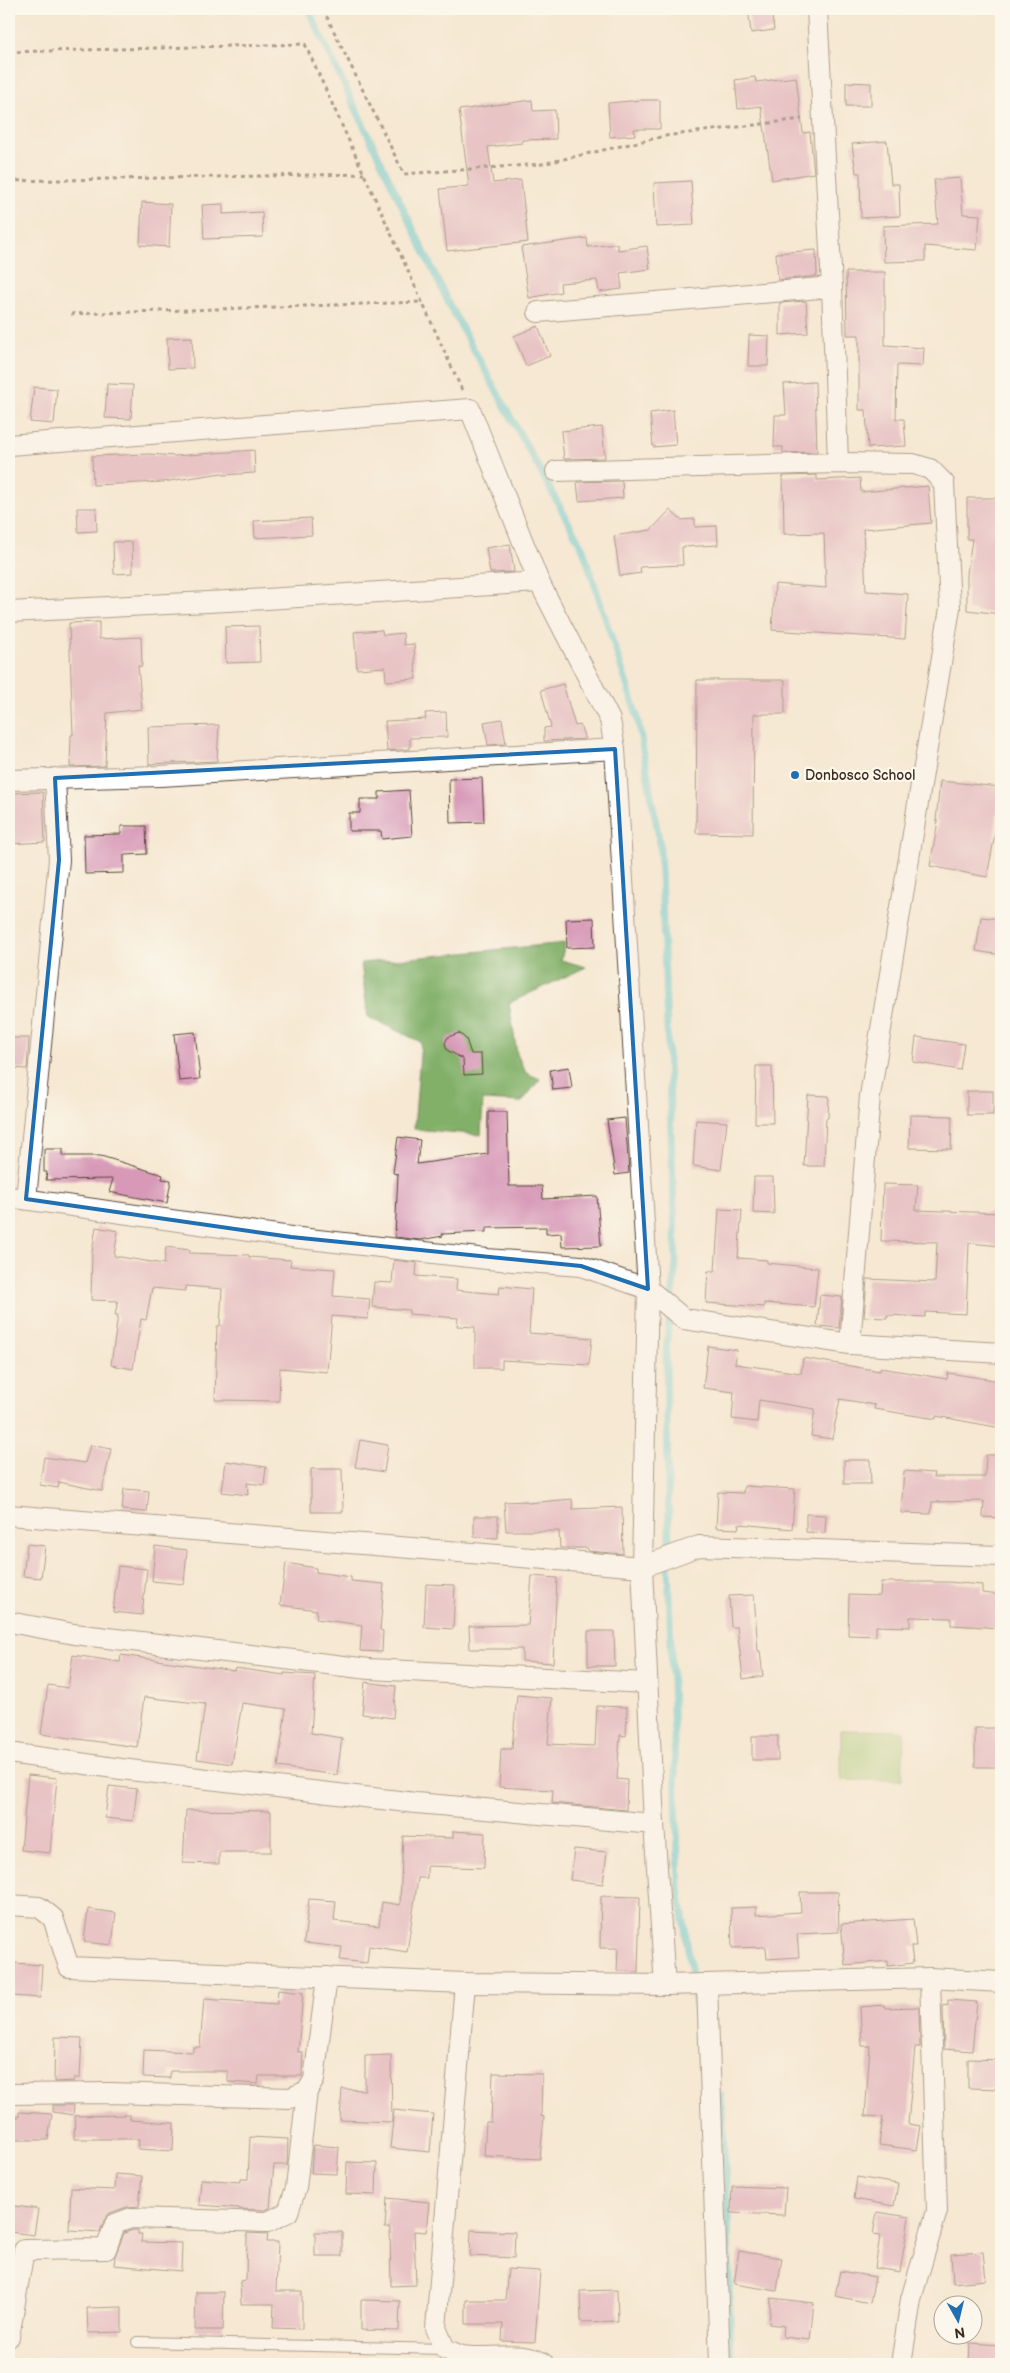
<svg xmlns="http://www.w3.org/2000/svg" width="1010" height="2373" font-family="'Balsamiq Sans',sans-serif">
<rect width="100%" height="100%" fill="#fbf7ec"/>
<filter id="ink" filterUnits="userSpaceOnUse"><feTurbulence type="fractalNoise" baseFrequency=".02" numOctaves="2"/><feDisplacementMap in="SourceGraphic" scale="10" xChannelSelector="R" yChannelSelector="G"/><feConvolveMatrix kernelMatrix="1 2 1 2 8 2 1 2 1" color-interpolation-filters="sRGB"/></filter>
<filter id="wash" filterUnits="userSpaceOnUse"><feTurbulence type="fractalNoise" baseFrequency=".0096" numOctaves="4" result="noise"/><feDisplacementMap in="SourceGraphic" scale="20" xChannelSelector="R" yChannelSelector="G"/><feGaussianBlur stdDeviation="1.12" result="paint"/><feColorMatrix in="noise" values="0 0 0 0 0 0 0 0 0 0 0 0 0 0 0 0 0 1.4 0 .05"/><feComposite in="paint" operator="in"/></filter>
<g filter="url(#wash)">
<rect width="100%" height="100%" fill="#f6e8d2"/>
<path fill="#a3cd79" stroke="#6f7c4c" d="M841,1730L904,1731L902,1780H841Z"/>
<path fill="#82b069" stroke="#5e6d44" d="M565,943L561,960L586,967L509,1003L517,1054L526,1073L540,1079L522,1102L483,1100L481,1135L414,1129L421,1042L368,1017L361,963Z"/>
<g fill="none" stroke-linecap="round" stroke-linejoin="round">
<g stroke="#5dc9d3" stroke-width="7">
<path d="M308,9L451,308L583,549L637,716L660,845L676,1262L672,1299"/>
<path d="M669,1548L666,1348L670,1315"/>
<path d="M668,1562L679,1888L692,1976"/>
<path d="M694,1992L700,2042"/>
<path d="M721,2096L728,2219L731,2364"/>
</g>
</g>
<g id="blocks">
<g fill="#d799b7">
<path d="M748,9H771L774,30L751,33Z"/>
<path d="M755,77L756,82L796,77L803,133L810,132L814,173L772,180L761,106L738,109L735,80Z"/>
<path d="M846,82L871,83V106H846Z"/>
<path d="M532,100L533,111L555,110L556,139L522,140V143L488,147L493,183L521,180L528,242L447,251L440,189L469,186L459,110Z"/>
<path d="M641,100H660V129H634L635,135L610,137L608,103Z"/>
<path d="M887,141L891,184H899L900,216L861,218L860,173H856L852,144Z"/>
<path d="M960,178L963,214L980,215L977,250L925,246V261L884,262L883,226L938,224L934,180Z"/>
<path d="M691,181L694,225L656,227L654,183Z"/>
<path d="M142,202L171,204L169,247L140,245Z"/>
<path d="M223,204V214L262,212L263,237L204,239L202,205Z"/>
<path d="M587,238L588,247L617,244L618,250L647,246L650,269L620,273L622,289L599,292L597,280L560,283L561,292L529,298L521,247Z"/>
<path d="M816,250L817,276L778,280L776,253Z"/>
<path d="M846,272H885V345L924,348L923,366L897,365L896,419H904L906,446L868,448L866,410H859V335H847Z"/>
<path d="M806,301L808,333L780,335V303Z"/>
<path d="M538,326L550,356L526,366L514,336Z"/>
<path d="M749,335L769,336L768,366H748Z"/>
<path d="M192,337L193,368L168,369L167,338Z"/>
<path d="M815,382L817,452L783,453V447H774L775,415H786L784,384Z"/>
<path d="M107,384L133,385L131,419L105,418Z"/>
<path d="M34,387L57,389L54,424L30,422Z"/>
<path d="M673,410L676,445L653,447L650,413Z"/>
<path d="M602,427L605,458L564,459L561,431Z"/>
<path d="M254,450L255,473L223,475L222,473L163,482L93,485L92,456L149,454L175,456Z"/>
<path d="M817,475V480L860,478L861,492L928,486L931,523L863,529L866,591L908,594L905,639L772,630L775,584L826,588L824,533L784,534L783,476Z"/>
<path d="M622,481L623,498L579,501L577,482Z"/>
<path d="M967,498H1001V614L967,610V574L972,539H967Z"/>
<path d="M77,508H96L97,531L78,532Z"/>
<path d="M670,510L681,520L695,519V527L717,526L718,545L682,547L683,565L640,567L641,573L620,576L614,536L651,530Z"/>
<path d="M311,518L312,535L255,538L254,521Z"/>
<path d="M113,542H132L133,573L114,574Z"/>
<path d="M510,544L514,572L490,573L486,548Z"/>
<path d="M99,622V639L141,637L142,666H138L142,709L107,713L105,766L70,767L71,735H73L69,623Z"/>
<path d="M259,626L260,662L226,663L225,627Z"/>
<path d="M382,630L383,635L403,633L404,645L414,644L416,679L386,681L385,667L357,669L354,632Z"/>
<path d="M697,680H785V714H754L753,834L696,833Z"/>
<path d="M563,684L575,726L580,725L585,739L544,741V728L551,727L541,690Z"/>
<path d="M446,712L447,737L410,738V749L387,751L385,721L426,719L425,713Z"/>
<path d="M502,719L506,744L488,745L484,722Z"/>
<path d="M219,725L217,761L149,764L148,727Z"/>
<path d="M482,778L484,822L450,823L449,779Z"/>
<path d="M940,781L1000,787L995,834L987,877L930,866L938,821H936Z"/>
<path d="M409,790L412,836L382,839L381,831H349V813H360V799H379V792Z"/>
<path d="M43,792L45,842L9,844V793Z"/>
<path d="M121,826H146L147,854L124,855V873L85,874L84,835L121,834Z"/>
<path d="M981,917L1001,919V955L976,951Z"/>
<path d="M594,918L595,947L567,948L566,919Z"/>
<path d="M195,1032L200,1079L179,1081L174,1034Z"/>
<path d="M459,1033L466,1039L471,1054H481L482,1074L464,1075L463,1059L447,1050L445,1043L448,1037Z"/>
<path d="M916,1037L964,1044L960,1070L913,1062Z"/>
<path d="M9,1038H29L27,1069L9,1068Z"/>
<path d="M756,1066H772L773,1123H755Z"/>
<path d="M569,1067L572,1088L553,1090L550,1070Z"/>
<rect x="967" y="1091" width="26" height="24"/>
<path d="M808,1095L829,1096L828,1118H826L824,1166H804Z"/>
<path d="M488,1112H507L509,1186H542L543,1199L597,1196L601,1246L562,1247L561,1233L546,1234V1227L486,1228V1232L442,1234L443,1236L420,1240L395,1237L398,1174L393,1173L398,1137L420,1140L417,1164L488,1154Z"/>
<path d="M910,1115L952,1116L951,1149L909,1148Z"/>
<path d="M625,1118L629,1173L615,1175L607,1120Z"/>
<path d="M696,1120L727,1122L721,1170L693,1166Z"/>
<path d="M44,1149H63V1156H101L163,1175L162,1179L171,1180L167,1203L109,1192L113,1179L46,1180L47,1172H44Z"/>
<path d="M754,1177H773L774,1214L753,1213Z"/>
<path d="M883,1184L918,1185L916,1210L1001,1213V1246L969,1243L966,1314L925,1312V1317L887,1315V1318L864,1317L867,1279L935,1282L937,1242L881,1241Z"/>
<path d="M719,1209L742,1210L738,1258L767,1260V1263L818,1268L814,1307L764,1303V1307L706,1303L708,1271H715Z"/>
<path d="M96,1227L118,1231L114,1256L164,1264L166,1247L190,1250L189,1253L249,1255V1257L291,1260L290,1266L335,1269L333,1296L370,1299L368,1319L332,1316L327,1372L280,1368L279,1401L215,1400L217,1326H220L222,1289L186,1286L185,1291L152,1288L146,1320L141,1319L133,1369L111,1365L118,1315H115L118,1301L91,1300L92,1252Z"/>
<path d="M394,1260L417,1263L416,1276L457,1279L456,1290L499,1294L500,1286L532,1289L529,1333L592,1338L589,1365L502,1360V1368H475V1327L457,1326L458,1318L409,1314V1310L372,1307L374,1282L392,1283Z"/>
<path d="M820,1295L842,1297L839,1328L817,1326Z"/>
<path d="M708,1346L737,1350L735,1364L801,1373L803,1358L880,1371L881,1368L947,1379L948,1373L1001,1381V1428L936,1416V1419L874,1409L875,1405L840,1399L832,1439L811,1436L815,1409L759,1400L757,1422L732,1419L734,1392L703,1388Z"/>
<path d="M360,1440L388,1445L384,1472L355,1467Z"/>
<path d="M90,1445L111,1449L102,1491L59,1482L58,1488L40,1485L44,1457L85,1463Z"/>
<path d="M986,1455H1001V1518L983,1517L984,1501L932,1502L931,1514L901,1513L904,1471L934,1473L933,1477H985Z"/>
<path d="M844,1460H870L871,1484H844Z"/>
<path d="M226,1461L266,1467L264,1485L247,1483L248,1495L222,1492Z"/>
<path d="M311,1469H342L343,1512H311Z"/>
<path d="M744,1486L795,1489L792,1529L739,1524L738,1529L716,1528L718,1492L743,1493Z"/>
<path d="M124,1489L149,1491L147,1512L122,1510Z"/>
<path d="M572,1499L573,1509L622,1507L623,1554L588,1551V1548H560L559,1531H506L504,1502L527,1501L528,1503Z"/>
<path d="M806,1514L826,1515L825,1533L806,1532Z"/>
<path d="M474,1516H498V1538L474,1537Z"/>
<path d="M27,1544L45,1546L41,1578L23,1576Z"/>
<path d="M155,1546L187,1550L184,1584L152,1581Z"/>
<path d="M286,1563L316,1568V1572L351,1577V1581L384,1584L380,1630L383,1631L382,1652L360,1651L362,1625L316,1619L317,1610L280,1605Z"/>
<path d="M118,1566L147,1569L142,1615L113,1612Z"/>
<path d="M532,1576L557,1578L553,1663L522,1661V1649H470L469,1626L528,1625Z"/>
<path d="M881,1582H948L982,1585V1593L1001,1595V1628L951,1625V1618L910,1617V1627L876,1626V1636L848,1635L849,1595L880,1596Z"/>
<path d="M426,1584L455,1585L453,1629L424,1627Z"/>
<path d="M754,1595L758,1651H760L763,1676L743,1679L737,1627H731L729,1596Z"/>
<path d="M588,1631H614L615,1666H588Z"/>
<path d="M73,1655L120,1662L121,1655L234,1671L235,1668L284,1675V1673L315,1675L311,1733L342,1738L337,1775L278,1767L286,1709L242,1703L232,1764L197,1759L205,1704L144,1697L137,1747L41,1734L48,1685L68,1688Z"/>
<path d="M365,1682L396,1686L393,1718L362,1714Z"/>
<path d="M517,1695L552,1698L548,1744L595,1746L597,1706L627,1707L626,1736L620,1735L617,1779L627,1780L626,1810L552,1803L553,1790L499,1787L501,1749H512Z"/>
<rect x="975" y="1728" width="26" height="39"/>
<rect x="752" y="1736" width="26" height="24"/>
<path d="M28,1775L57,1778L50,1853L21,1850Z"/>
<path d="M109,1786L137,1789L133,1821L105,1818Z"/>
<path d="M186,1810L271,1811V1852H219V1864L183,1863Z"/>
<path d="M453,1831L485,1833L484,1868L427,1866V1878H418L407,1952L369,1946L367,1963L340,1960L342,1947L304,1943L309,1899L336,1901L334,1921L379,1926L382,1902L400,1905L403,1836L453,1838Z"/>
<path d="M574,1849L607,1852L603,1884L570,1880Z"/>
<path d="M800,1892H838L839,1932L797,1934L799,1957L767,1959L766,1947L732,1948L731,1908L756,1907V1915L801,1912Z"/>
<path d="M601,1896L640,1897L638,1972L617,1971L618,1948H600Z"/>
<path d="M88,1909L116,1913L112,1945L84,1942Z"/>
<path d="M913,1919L916,1946H911L913,1963L888,1966V1961L845,1965L841,1924Z"/>
<path d="M15,1963L42,1965L40,1998L13,1996Z"/>
<path d="M278,1990L303,1993L298,2052H303L302,2076H259L258,2084L228,2082V2071H170V2078L143,2077L144,2050L193,2052V2047H200L204,1999L277,2004Z"/>
<path d="M948,2000L977,2002L972,2051L944,2049L943,2006L948,2005Z"/>
<path d="M884,2005L885,2008L919,2007L920,2047H915L908,2124L921,2126L917,2150L879,2145L883,2117L865,2116L870,2046H862L860,2007Z"/>
<path d="M55,2037L82,2038L80,2078H74V2081L54,2082Z"/>
<path d="M391,2055L392,2122L340,2120L342,2089L365,2090V2056Z"/>
<path d="M968,2059L1001,2060V2089L968,2088Z"/>
<path d="M493,2073L542,2074L541,2116L544,2117L540,2159L484,2156L486,2122H491Z"/>
<path d="M53,2105H74L73,2115L53,2112Z"/>
<path d="M394,2110L433,2114L430,2152L390,2148Z"/>
<path d="M19,2112L52,2114L48,2140H9V2117H19Z"/>
<path d="M130,2115V2120L174,2123L173,2151L138,2149L139,2139H74L75,2116Z"/>
<path d="M250,2137L288,2139L287,2165H274L270,2208L265,2210L239,2209V2208L199,2205L201,2179L241,2182V2179H248Z"/>
<path d="M313,2145L339,2147L337,2174L311,2173Z"/>
<path d="M347,2162L377,2163L376,2195L346,2194Z"/>
<path d="M115,2174L142,2176L139,2206L127,2207L110,2213L104,2220L100,2232L69,2230L71,2188L114,2190Z"/>
<path d="M857,2177L898,2184L894,2206L854,2199Z"/>
<path d="M732,2186L786,2188L784,2215L731,2213Z"/>
<path d="M387,2198L429,2202L426,2232L414,2231L416,2285L391,2286L390,2228H385Z"/>
<path d="M14,2206L38,2209L34,2235L10,2232Z"/>
<path d="M877,2212L909,2217L900,2272L875,2268L880,2236L873,2235Z"/>
<path d="M133,2230H138V2234H142L141,2242L182,2243L181,2271L114,2265L115,2256L124,2233Z"/>
<path d="M471,2230L515,2232L514,2258L470,2256Z"/>
<rect x="315" y="2232" width="27" height="24"/>
<path d="M247,2233L268,2234L267,2242H278L276,2291H302V2329L273,2328L274,2304H241L240,2281L246,2280Z"/>
<path d="M739,2251L782,2258L777,2291L734,2284Z"/>
<path d="M983,2252L986,2280L953,2283L951,2254Z"/>
<path d="M508,2269L540,2271L535,2342L502,2341L503,2324H466V2300H505Z"/>
<path d="M840,2271L875,2277L870,2303L835,2296Z"/>
<path d="M617,2290L618,2321L581,2322L580,2291Z"/>
<path d="M196,2292H224L223,2330H195Z"/>
<path d="M771,2298L814,2303L810,2340L783,2337L784,2326L769,2324Z"/>
<path d="M361,2300L400,2301L399,2331L361,2330Z"/>
<path d="M122,2307V2332L88,2333L87,2308Z"/>
<path d="M970,2343L1001,2345V2364H969Z"/>
</g>
</g>
</g>
<g filter="url(#ink)">
<use href="#blocks" fill-opacity="0" stroke="#574639" stroke-width="1"/>
<g fill="none" stroke-linecap="round" stroke-linejoin="round">
<g stroke="#574639" stroke-width="12">
<path id="lane" d="M137,2342L445,2349"/>
</g>
<g stroke="#574639" stroke-width="22">
<g id="street">
<path d="M817,9L832,287L838,463"/>
<path d="M538,312L832,287"/>
<path d="M9,445L470,409L539,582L610,720L615,749L648,1289L642,1567L654,1824L665,1985"/>
<path d="M556,471L838,463L913,464L930,469L944,483L950,608L870,1096L850,1344"/>
<path d="M9,612L266,599L539,582"/>
<path d="M9,780L161,776L615,749"/>
<path d="M9,1197L291,1237L487,1259L581,1266L648,1289L684,1319L850,1344L1001,1353"/>
<path d="M26,1199L59,860L55,778"/>
<path d="M9,1515L642,1567L699,1546L1001,1556"/>
<path d="M9,1622L74,1634L369,1669L647,1683"/>
<path d="M9,1753L121,1769L416,1803L654,1824"/>
<path d="M9,1905L39,1907L53,1918L69,1967L465,1983L665,1985L930,1978L1001,1982"/>
<path d="M465,1983L436,2328L445,2349C451,2351 457,2355 463,2356C486,2360 525,2350 544,2364"/>
<path d="M707,1984L720,2364"/>
<path d="M9,2094L109,2093L290,2098L307,2091L314,2080L327,1977"/>
<path d="M9,2337L24,2250L106,2249L115,2224L131,2218L268,2222L288,2212L296,2188L307,2091"/>
<path d="M901,2364L911,2299L937,2211L930,1978"/>
</g>
</g>
<g stroke="#574639" stroke-width="3" stroke-dasharray="4 4" stroke-linecap="butt">
<path d="M323,9L404,174L542,164L665,136L802,119"/>
<path d="M9,52L305,44L462,390"/>
<path d="M9,181L364,174"/>
<path d="M71,314L422,302"/>
</g>
<use href="#lane" stroke="#fff" stroke-width="10"/>
<use href="#street" stroke="#fff" stroke-width="20"/>
</g>
</g>
<path d="M0 0H1010V2373H0ZM615,749L648,1289L581,1266L291,1237L26,1199L59,860L55,778Z" fill="#f6e8d2" fill-opacity=".55" fill-rule="evenodd"/>
<path fill="none" stroke="#1f6fb2" stroke-width="4" stroke-linejoin="round" d="M615,749L648,1289L581,1266L291,1237L26,1199L59,860L55,778Z"/>
<circle fill="#1f6fb2" stroke="#fbf7ec" stroke-width="2" cx="795" cy="775" r="5"/>
<g text-anchor="middle" stroke-width="4.5" stroke-linejoin="round" paint-order="stroke">
<g font-size="14" fill="#3b2a1e" stroke="#fbf7ec" text-anchor="start">
<text x="805" y="780">Donbosco School</text>
</g>
</g>
<rect width="1010" height="2373" fill="none" stroke="#fbf7ec" stroke-width="30"/>
<g transform="translate(958 2320) rotate(172)"><circle r="24" fill="#fbf7ec" stroke="#aea59a"/>
<path d="M0-4L9 19L0 12L-9 19Z" fill="#1f6fb2"/>
<text y="-8" font-size="14" font-weight="bold" text-anchor="middle" fill="#3b2a1e">N</text>
</g>
</svg>
